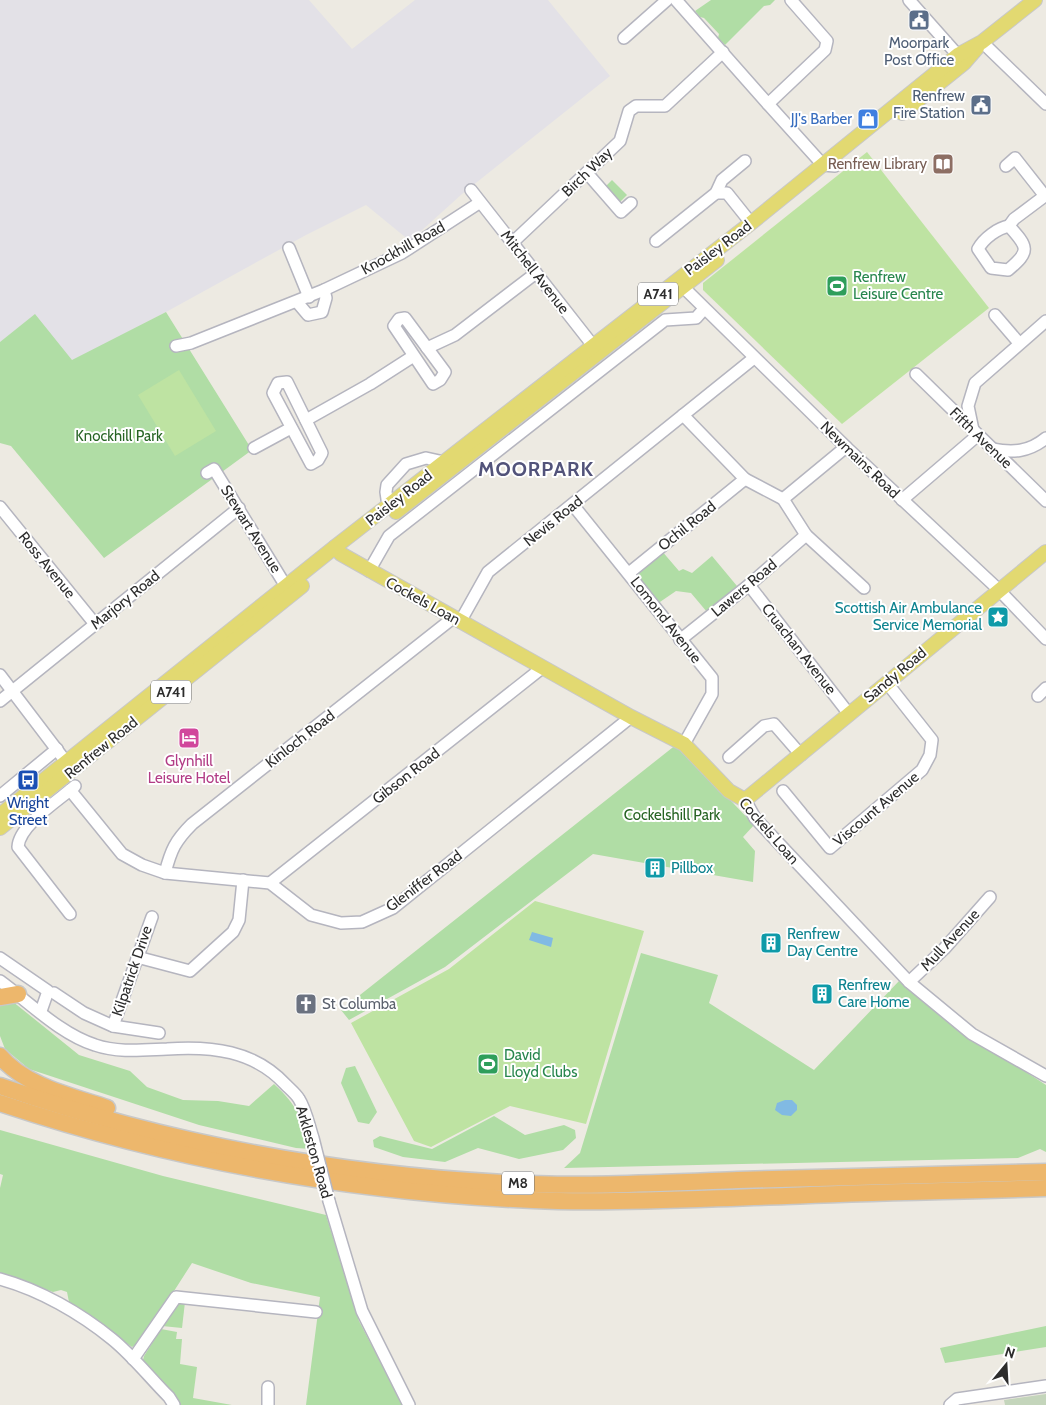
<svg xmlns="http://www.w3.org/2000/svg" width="1046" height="1405" font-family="Cabin,sans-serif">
<rect width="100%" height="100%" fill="#edeae2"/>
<path fill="#e3e1e7" d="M0,0H309L352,49L415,0H548L610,76L462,194L410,241L366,205L306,235L166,312L72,361L35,315L0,342Z"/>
<g fill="#b0dda5">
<path d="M711,0H775L770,5L764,6L725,45L718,38L719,34L704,18L700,17L695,11Z"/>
<path d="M612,180L627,195L619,203L605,187Z"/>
<path d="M166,312L252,450L104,558L11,446L0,443V342L35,314L72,360Z"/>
<path d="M661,550L679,571L683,569L692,573L712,556L737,586L707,612L691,593L676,591L657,604L637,581L639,568Z"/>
<path d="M677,744L754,825L743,837L755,851L753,882L593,854L445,967L349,1020L341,1010Z"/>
<path d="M641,953L718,975L709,1003L814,1070L899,981L940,1016L1046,1085V1152L1040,1149L1018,1158L564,1168L580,1153Z"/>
<path d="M12,1001L79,1055L130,1071L147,1087L183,1100L218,1101L249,1106L274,1084C298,1106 301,1118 311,1149L296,1148L199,1125L29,1069L5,1049L0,1036V1003Z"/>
<path d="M355,1066L377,1112L369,1124L358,1122L341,1083L346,1068Z"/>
<path d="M494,1116L525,1135L564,1125L575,1130L576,1138L563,1150L519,1159L478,1148L445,1162L403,1157L374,1147L373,1140L380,1136L432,1149Z"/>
<path d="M0,1130L163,1176L326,1215L359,1321L403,1405H306L320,1297L251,1283L192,1263L142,1341L132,1347L69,1302L67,1292L61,1290L53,1292L0,1274V1188L3,1175L0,1174Z"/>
<path d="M185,1302L182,1328L162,1326L177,1303Z"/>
<path d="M1046,1326V1347L945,1363L940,1348Z"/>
<path d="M161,1329L177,1332L176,1339H182L180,1364L197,1367L193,1398L232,1405H176L143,1360L144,1356Z"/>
</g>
<path fill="#c4d5bb" d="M1046,1394V1405H1005L1004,1400Z"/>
<g fill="#bee3a2">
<path d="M867,152L989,308L842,424L703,290V283Z"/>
<path d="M179,370L216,431L175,456L138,395Z"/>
<path d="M535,901L644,931L586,1124L510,1106L431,1147L414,1141L351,1023L449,969Z"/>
</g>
<g fill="#81bae3">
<path d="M532,932L553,938L551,947L529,940Z"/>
<path d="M785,1100H792L797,1105V1110L791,1116L782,1115L775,1110L777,1103Z"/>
</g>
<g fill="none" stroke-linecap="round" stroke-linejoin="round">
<g stroke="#b5b5bf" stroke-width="14">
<g id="minor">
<path d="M676,0L768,104L825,50L827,41L791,0"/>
<path d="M909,0L963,61"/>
<path d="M624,38L667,0"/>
<path d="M982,42L1046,104"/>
<path d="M768,104L823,165L835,166"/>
<path d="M1006,166L1015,158L1045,196"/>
<path d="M587,173L621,212L631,203"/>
<path d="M471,190L598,352"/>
<path d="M716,193H727L751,223"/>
<path d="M1009,226C1028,247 1031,251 1008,270L991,268L978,249C984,238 998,228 1009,226Z"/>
<path d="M1009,226L1014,219L1046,195"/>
<path d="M656,241L716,193L722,180L745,161"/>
<path d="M512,243L620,141L629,111L636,106H665L723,52"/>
<path d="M289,248L309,297"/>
<path d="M677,281L846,447L998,589L1046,639"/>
<path d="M297,302L308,315L322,312L326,298L324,290"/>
<path d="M995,315L1019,343"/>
<path d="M405,318L445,372L440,380L433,384L394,326L399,319Z"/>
<path d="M176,346L191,343L324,290L402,253L479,203"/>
<path d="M427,348L455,335L536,273"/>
<path d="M916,374L1046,501"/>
<path d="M287,382L322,453L318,460L311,464L273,393L278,383Z"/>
<path d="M683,415L745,479L783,499L806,535L864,588"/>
<path d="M306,420L370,384L412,357"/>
<path d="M973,430L968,406L975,383L1046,321"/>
<path d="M254,448L291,428"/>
<path d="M992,449C1013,453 1029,452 1046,438"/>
<path d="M207,473L214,469L290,593"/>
<path d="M783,499L846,447"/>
<path d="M902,500L978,435"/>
<path d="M573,505L712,678V694L684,744"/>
<path d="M388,506L386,492L387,485L406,464L426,458L444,462"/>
<path d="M0,507L95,624"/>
<path d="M369,571L389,536L665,320L696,318L704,309"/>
<path d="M629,573L745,479"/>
<path d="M749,585L849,714"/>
<path d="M460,622L488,572L754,358"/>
<path d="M680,640L749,585L806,535"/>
<path d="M0,675L70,767"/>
<path d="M1038,696L1046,688"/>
<path d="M0,701L239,508"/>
<path d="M729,757L764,726L774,724L801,755"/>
<path d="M70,790L122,854L142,865L165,873L270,883L311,915L341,923L362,922L393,908L631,717"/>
<path d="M783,791L830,848L922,770L930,755L932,740L887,683"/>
<path d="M0,796L57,749"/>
<path d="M745,800L755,818L909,982L972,1034L1046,1076"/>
<path d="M165,873C171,850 175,841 192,824L453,618"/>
<path d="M270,883L542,668"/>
<path d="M70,914L18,847C19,825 59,800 75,786"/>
<path d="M137,957L190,971L233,932L239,920L243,880"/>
<path d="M0,958L48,991L41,1011"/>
<path d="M0,981C29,1002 60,1034 95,1045C118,1053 143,1050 167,1049C211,1046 254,1050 286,1085C290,1089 296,1094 299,1099C306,1110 309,1126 313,1138"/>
<path d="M909,982L944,949L990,897"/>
<path d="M54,993L84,1013L113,1026L159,1033"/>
<path d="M113,1026L152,917"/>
<path d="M329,1201L362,1311L409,1405"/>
<path d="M0,1279C40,1290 80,1313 112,1339C133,1356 150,1378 169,1397L174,1405"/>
<path d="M133,1359L176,1297L316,1312"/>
<path d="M268,1387V1405"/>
<path d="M950,1405L957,1399L1046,1386"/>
</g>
</g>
<g stroke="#c8c8c8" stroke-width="16">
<g id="major">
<path d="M902,113L964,63L977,48"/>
<path d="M396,512L717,260"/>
<path d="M335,547L341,554L631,717L684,744L729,791L745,800L1046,552"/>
<path d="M0,815L335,547L751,223L958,55L982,42L1035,0"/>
<path d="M0,828L302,586"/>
</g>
</g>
<g stroke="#c8c8c8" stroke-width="19">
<g id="highway">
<path d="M0,997L18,994"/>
<path d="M0,1056C25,1086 71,1096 107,1108"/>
<path d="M0,1086C162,1142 333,1174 504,1183C582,1187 660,1183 738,1180C841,1177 943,1175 1046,1172"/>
<path d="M0,1103C180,1163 369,1195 558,1201C634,1203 710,1198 786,1196C873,1192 959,1191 1046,1188"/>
</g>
</g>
<use href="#minor" stroke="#fff" stroke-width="11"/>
<use href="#major" stroke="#e2d971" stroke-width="14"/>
<use href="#highway" stroke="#edb76c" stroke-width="16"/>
<g stroke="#b5b5bf" stroke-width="14" stroke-linecap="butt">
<path id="minor-bridge" d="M313,1138L329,1201"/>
</g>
<use href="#minor-bridge" stroke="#fff" stroke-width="11"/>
</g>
<defs>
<g id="civic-square" transform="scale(1.125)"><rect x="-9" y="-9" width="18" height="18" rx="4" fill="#5c6f8a" stroke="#fff"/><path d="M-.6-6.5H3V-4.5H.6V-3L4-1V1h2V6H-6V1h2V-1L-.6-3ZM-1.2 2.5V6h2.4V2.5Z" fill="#fff"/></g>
<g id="shop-square" transform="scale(1.125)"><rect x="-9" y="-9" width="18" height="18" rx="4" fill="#3f7fe0" stroke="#fff"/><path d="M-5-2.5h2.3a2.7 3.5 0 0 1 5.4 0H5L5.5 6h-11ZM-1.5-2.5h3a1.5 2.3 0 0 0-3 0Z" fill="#fff"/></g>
<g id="library-square" transform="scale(1.125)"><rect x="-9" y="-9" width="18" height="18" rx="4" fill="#8d6e63" stroke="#fff"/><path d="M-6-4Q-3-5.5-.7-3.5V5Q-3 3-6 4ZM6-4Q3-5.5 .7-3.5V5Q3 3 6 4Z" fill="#fff"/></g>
<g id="stadium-square" transform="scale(1.125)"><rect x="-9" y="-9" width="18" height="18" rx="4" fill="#2e9e5b" stroke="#fff"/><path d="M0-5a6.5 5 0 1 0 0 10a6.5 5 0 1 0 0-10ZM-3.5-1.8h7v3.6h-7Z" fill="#fff"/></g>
<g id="sight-square" transform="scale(1.125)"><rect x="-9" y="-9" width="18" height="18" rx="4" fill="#0f9aa8" stroke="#fff"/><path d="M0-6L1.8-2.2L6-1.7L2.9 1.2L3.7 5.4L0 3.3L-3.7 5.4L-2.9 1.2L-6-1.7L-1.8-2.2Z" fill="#fff"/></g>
<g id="hotel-square" transform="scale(1.125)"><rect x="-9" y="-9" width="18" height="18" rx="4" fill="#d1479c" stroke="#fff"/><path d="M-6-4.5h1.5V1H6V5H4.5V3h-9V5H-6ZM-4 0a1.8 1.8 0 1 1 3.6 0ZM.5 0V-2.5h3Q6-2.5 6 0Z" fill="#fff"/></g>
<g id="bus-square" transform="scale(1.125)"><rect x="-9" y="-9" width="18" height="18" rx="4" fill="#1a4fb4" stroke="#fff"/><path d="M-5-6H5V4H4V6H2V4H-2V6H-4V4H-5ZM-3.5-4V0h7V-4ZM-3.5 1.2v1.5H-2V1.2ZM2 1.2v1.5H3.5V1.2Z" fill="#fff"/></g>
<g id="building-square" transform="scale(1.125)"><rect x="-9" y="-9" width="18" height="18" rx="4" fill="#0f9aa8" stroke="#fff"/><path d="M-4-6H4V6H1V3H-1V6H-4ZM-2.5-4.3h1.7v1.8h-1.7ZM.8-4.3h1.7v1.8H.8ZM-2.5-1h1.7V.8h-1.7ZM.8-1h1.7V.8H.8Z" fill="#fff"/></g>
<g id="church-square" transform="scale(1.125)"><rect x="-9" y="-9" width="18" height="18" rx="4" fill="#6b7280" stroke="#fff"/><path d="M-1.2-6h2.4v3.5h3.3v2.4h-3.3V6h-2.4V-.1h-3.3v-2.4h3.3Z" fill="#fff"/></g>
</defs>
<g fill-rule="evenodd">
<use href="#civic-square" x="919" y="20"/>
<use href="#civic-square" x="981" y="105"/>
<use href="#shop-square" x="868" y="119"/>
<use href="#library-square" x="943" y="164"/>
<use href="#stadium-square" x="837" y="286"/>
<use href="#sight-square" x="998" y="617"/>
<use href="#hotel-square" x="189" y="738"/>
<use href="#bus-square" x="28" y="780"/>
<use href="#building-square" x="655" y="868"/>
<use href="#building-square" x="771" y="943"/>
<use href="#building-square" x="822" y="994"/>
<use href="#church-square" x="306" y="1004"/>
<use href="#stadium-square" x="488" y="1064"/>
</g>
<g text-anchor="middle" stroke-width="4" stroke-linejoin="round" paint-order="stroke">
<g fill="#fff" stroke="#6c6c6c" stroke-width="1">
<rect x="638" y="282.5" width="40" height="23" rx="4"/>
<rect x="151" y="680.5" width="40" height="23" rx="4"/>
<rect x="502" y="1171.5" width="32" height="23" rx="4"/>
</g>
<g font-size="14" font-weight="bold" fill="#2d2d2d">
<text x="658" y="299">A741</text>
<text x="171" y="697">A741</text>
<text x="518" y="1188">M8</text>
</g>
<g font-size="15" fill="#4e5e75" stroke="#fff">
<text x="919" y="48">Moorpark<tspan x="919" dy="17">Post Office</tspan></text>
<text x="965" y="101" text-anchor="end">Renfrew<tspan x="965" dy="17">Fire Station</tspan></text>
</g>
<g font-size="15" fill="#366cbe" stroke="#fff" text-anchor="end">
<text x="852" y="124">JJ's Barber</text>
</g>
<g font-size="15" fill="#785e54" stroke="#fff" text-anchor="end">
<text x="927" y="169">Renfrew Library</text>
</g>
<g font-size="15" fill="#2d2d2d" stroke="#fff">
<text transform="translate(587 172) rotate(-44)" y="5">Birch Way</text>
<text transform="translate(403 248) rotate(-29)" y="5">Knockhill Road</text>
<text transform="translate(718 248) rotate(-37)" y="5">Paisley Road</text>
<text transform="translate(535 272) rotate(52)" y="5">Mitchell Avenue</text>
<text transform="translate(981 438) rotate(44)" y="5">Fifth Avenue</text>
<text transform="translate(860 460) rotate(44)" y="5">Newmains Road</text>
<text transform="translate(399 498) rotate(-38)" y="5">Paisley Road</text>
<text transform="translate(553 521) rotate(-39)" y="5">Nevis Road</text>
<text transform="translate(687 526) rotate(-39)" y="5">Ochil Road</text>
<text transform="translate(251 529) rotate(58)" y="5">Stewart Avenue</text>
<text transform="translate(47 565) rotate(51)" y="5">Ross Avenue</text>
<text transform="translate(744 588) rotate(-40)" y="5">Lawers Road</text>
<text transform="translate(125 600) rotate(-39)" y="5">Marjory Road</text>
<text transform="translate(423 601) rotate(29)" y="5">Cockels Loan</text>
<text transform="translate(666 620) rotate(52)" y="5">Lomond Avenue</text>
<text transform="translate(799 649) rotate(52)" y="5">Cruachan Avenue</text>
<text transform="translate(895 675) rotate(-40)" y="5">Sandy Road</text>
<text transform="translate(300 739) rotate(-38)" y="5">Kinloch Road</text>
<text transform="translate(101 748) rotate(-39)" y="5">Renfrew Road</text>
<text transform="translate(406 776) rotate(-38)" y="5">Gibson Road</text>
<text transform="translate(876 809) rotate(-40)" y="5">Viscount Avenue</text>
<text transform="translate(769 831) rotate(49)" y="5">Cockels Loan</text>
<text transform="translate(424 881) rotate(-37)" y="5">Gleniffer Road</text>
<text transform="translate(950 940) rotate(-47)" y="5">Mull Avenue</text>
<text transform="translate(132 971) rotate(-71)" y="5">Kilpatrick Drive</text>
<text transform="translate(314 1152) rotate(74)" y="5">Arkleston Road</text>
</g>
<g font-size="15" fill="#27864d" stroke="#fff" text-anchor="start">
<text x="853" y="282">Renfrew<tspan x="853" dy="17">Leisure Centre</tspan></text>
<text x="504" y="1060">David<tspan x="504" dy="17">Lloyd Clubs</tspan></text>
</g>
<g font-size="15" fill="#276424" stroke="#fff">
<text x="119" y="441">Knockhill Park</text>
<text x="672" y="820">Cockelshill Park</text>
</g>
<g font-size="15" fill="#0d838f" stroke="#fff" text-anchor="start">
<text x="982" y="613" text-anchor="end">Scottish Air Ambulance<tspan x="982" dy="17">Service Memorial</tspan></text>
<text x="671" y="873">Pillbox</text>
<text x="787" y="939">Renfrew<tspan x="787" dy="17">Day Centre</tspan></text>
<text x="838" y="990">Renfrew<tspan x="838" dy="17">Care Home</tspan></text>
</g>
<g font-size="15" fill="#b23c85" stroke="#fff">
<text x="189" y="766">Glynhill<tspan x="189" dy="17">Leisure Hotel</tspan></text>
</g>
<g font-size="15" fill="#164399" stroke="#fff">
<text x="28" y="808">Wright<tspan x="28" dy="17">Street</tspan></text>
</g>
<g font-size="15" fill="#5b616d" stroke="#fff" text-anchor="start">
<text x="322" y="1009">St Columba</text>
</g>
<g font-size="20" font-weight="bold" letter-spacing="1" fill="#52537a" stroke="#fff">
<text x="536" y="476">MOORPARK</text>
</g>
</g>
<g transform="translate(1006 1365) rotate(18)" stroke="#ffffff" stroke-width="4" paint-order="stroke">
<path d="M0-4L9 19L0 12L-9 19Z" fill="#2d2d2d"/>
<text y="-8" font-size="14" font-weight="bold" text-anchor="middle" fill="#2d2d2d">N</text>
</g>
</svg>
